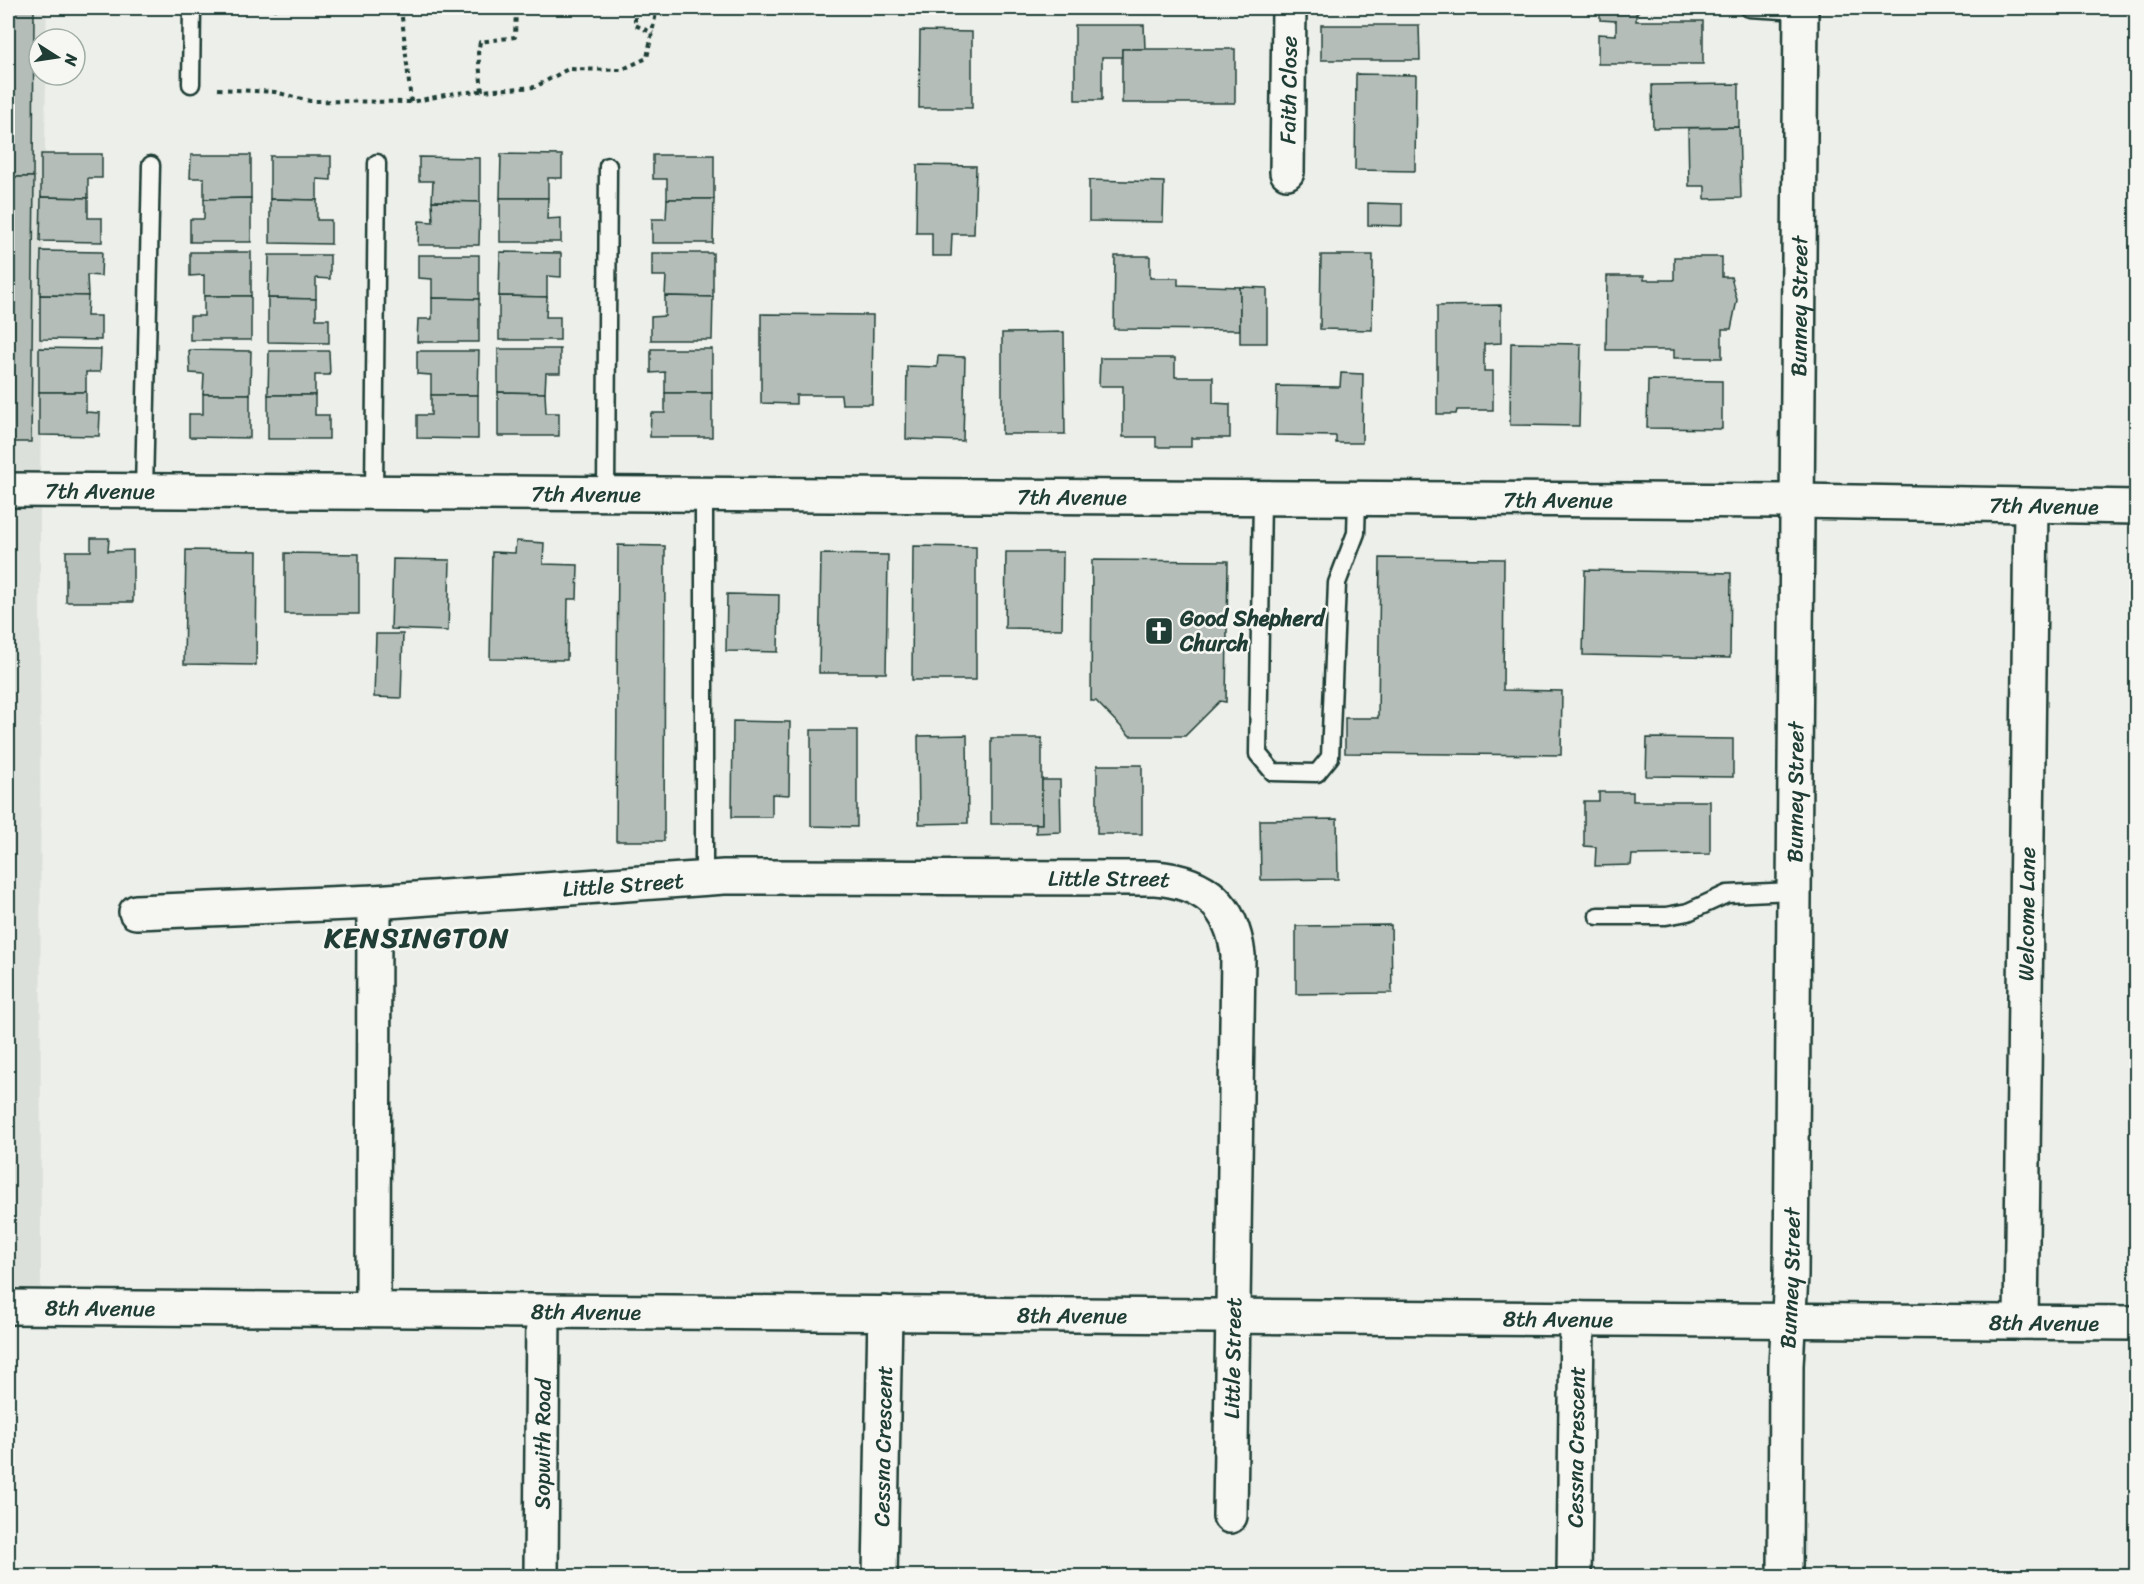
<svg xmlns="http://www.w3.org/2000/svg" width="2144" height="1584" font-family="Sriracha,sans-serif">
<rect width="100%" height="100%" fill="#edefea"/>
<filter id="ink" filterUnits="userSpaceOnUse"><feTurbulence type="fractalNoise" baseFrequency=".0167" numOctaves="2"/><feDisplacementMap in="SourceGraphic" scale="12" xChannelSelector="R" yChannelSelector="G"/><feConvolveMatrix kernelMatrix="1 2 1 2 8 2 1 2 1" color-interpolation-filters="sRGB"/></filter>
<g filter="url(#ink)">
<path fill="#dce0db" d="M8,8H47L46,39H39V75H46L40,491L41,1307H8Z"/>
<g fill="#b4bdb8" stroke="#1f3d34" stroke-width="1.5">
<path d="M8,8H34L33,177H8Z"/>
<path d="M739,8H820V14L739,13Z"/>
<path d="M1600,8H1642L1636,14V21H1703V64H1598V34L1616,35V21L1600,20Z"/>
<path d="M1075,25H1144L1145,49H1122V57H1102V100H1075Z"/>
<path d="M1321,25H1419L1420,60H1321Z"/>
<path d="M920,31L972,32V108H919Z"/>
<rect x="1122" y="49" width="113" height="54"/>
<path d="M1356,74L1416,75L1415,171L1355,170Z"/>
<path d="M1739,84V127L1653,128L1652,85Z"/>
<path d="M1739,127L1741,198L1705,199V186H1689L1688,128Z"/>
<path d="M41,154H102V178H88V198L41,197Z"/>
<path d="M501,154L562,155V178H548V198H500Z"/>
<path d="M191,155H251V198L204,199V178H190Z"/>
<path d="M653,155H714V199H667V179H653Z"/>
<path d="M270,156H331V180L317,179V200L270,199Z"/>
<path d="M419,157L480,158V202L432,201L433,181H419Z"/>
<path d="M917,165L976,166L974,234H952L951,256H932V233H916Z"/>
<path d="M8,177H34L31,442H8Z"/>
<path d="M1089,180L1164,182L1163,222L1089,221Z"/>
<path d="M41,197L88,198V218H102V242L40,241Z"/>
<path d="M251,198V242H190V219H204V199Z"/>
<path d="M500,198H548L547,219L561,218V242H500Z"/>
<path d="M270,199L317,200V220H331V244L270,243Z"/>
<path d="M667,199H714L713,243H652V219H666Z"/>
<path d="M432,201L480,202L479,245H418L419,221L433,222Z"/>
<path d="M1368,203L1402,204V226L1368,225Z"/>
<path d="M41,251L102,252L101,276L87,275L88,296L40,295Z"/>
<path d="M190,252H251V296H204V275L190,276Z"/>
<path d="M500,252L561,253V277L547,276V297L499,296Z"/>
<path d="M652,253H713V297L665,296L666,276H652Z"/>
<path d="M269,255H330V279L316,278V299L268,298Z"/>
<path d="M418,255H479V299L432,298V279L418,278Z"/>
<path d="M1321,255H1373L1372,330L1320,329Z"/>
<path d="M1115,256H1150V278H1178V285L1240,287V330L1114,329Z"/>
<path d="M1674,257H1722V277H1731L1737,300L1731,329H1722V358H1674V350H1606L1607,276H1644V280H1674Z"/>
<path d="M1240,287L1267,288V343H1240Z"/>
<path d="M40,295L88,296L87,316H101V340L40,339Z"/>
<path d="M204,296H251V340H190V316H204Z"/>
<path d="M499,296L547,297L546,317H560V340H499Z"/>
<path d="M665,296L713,297L712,340H651V317L665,316Z"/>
<path d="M268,298L316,299V319H329V343L268,342Z"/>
<path d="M432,298L479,299V342H417L418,319H432Z"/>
<path d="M1501,305V343L1484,344V371H1493V410H1457L1456,414H1437V306Z"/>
<path d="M761,314L873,315L872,404H842L841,395H796V404L761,403Z"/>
<path d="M1064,332L1065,434H1002V333Z"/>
<path d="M1511,343L1581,344L1579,426L1510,425Z"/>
<path d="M39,348L101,349L100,372H86V392H39Z"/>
<path d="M498,349H560V373H546L545,393L498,392Z"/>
<path d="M651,349H712V393H665V372L651,373Z"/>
<path d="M189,350L251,351L250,394H203L204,374L190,373Z"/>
<path d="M269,351H329L330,375H315V395H268Z"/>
<path d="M417,351H479L478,395H431V375L417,374Z"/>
<path d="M938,356L965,357L963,441L906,439L907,366L937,367Z"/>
<path d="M1100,358H1175V377H1213V403L1230,404V438H1191V447H1156V437H1123V386H1099Z"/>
<path d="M1341,373L1363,374L1362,443H1336V436L1276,435L1277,386L1340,387Z"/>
<path d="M1648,380L1722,381V429L1647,428Z"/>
<path d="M39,392H86V412L100,413L99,436L39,435Z"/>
<path d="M498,392L545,393L546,413H559V436H498Z"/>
<path d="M665,393H712V437H650L651,413H665Z"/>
<path d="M203,394H250V438L189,437V414H203Z"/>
<path d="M268,395H315V415H329V439H268Z"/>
<path d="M431,395H478V439L417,438V415H431Z"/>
<path d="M91,538H109L108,551L133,550V602H66V551H91Z"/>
<path d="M516,541L544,543L543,564L578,565L577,599H568L567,660L490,659L492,552L515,553Z"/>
<path d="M618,545L665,546L664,841H616Z"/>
<path d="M913,546L976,547V680H912Z"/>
<path d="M186,550L257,551L256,665L184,664Z"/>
<path d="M1006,552H1063L1062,629L1005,628Z"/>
<path d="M285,553L359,554V614H285Z"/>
<path d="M821,554L888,555L886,673H819Z"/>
<path d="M1380,558L1504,559L1503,690L1562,691L1561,755L1345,753V718H1378Z"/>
<path d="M393,559L450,560L448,631L391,629Z"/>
<path d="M1092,560L1228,561L1226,702L1220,701L1185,736H1130L1096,701H1091Z"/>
<path d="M1585,570L1731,573L1730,658L1583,655Z"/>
<path d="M727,594L779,595L778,652L726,651Z"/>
<path d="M376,634H403L401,698L374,697Z"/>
<path d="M733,721L790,722L789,795L772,794V817H732Z"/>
<path d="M811,730H857V827L811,826Z"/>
<path d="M967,735L968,823L919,824L918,736Z"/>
<rect x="991" y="738" width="51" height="86"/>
<path d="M1647,738L1733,739V777L1646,776Z"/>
<rect x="1097" y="765" width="45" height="69"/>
<path d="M1042,780H1060L1061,832L1036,833V824H1042Z"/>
<path d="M1599,792H1633V801H1710V854L1632,855L1631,865L1595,866L1596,847L1584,846V801H1599Z"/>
<path d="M1337,819L1338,879L1261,880L1260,820Z"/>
<path d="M1391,925L1392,993L1296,994V926Z"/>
</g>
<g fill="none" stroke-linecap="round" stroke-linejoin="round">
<g stroke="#1f3d34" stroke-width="21">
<g id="service">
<path d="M1749,8L1801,11"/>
<path d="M191,84L192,8"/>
<path d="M144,491L151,165"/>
<path d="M374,493L377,163"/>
<path d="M606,495L608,166"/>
<path d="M1262,499L1258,754L1273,772L1317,773L1330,757L1337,583L1356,533L1357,499"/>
<path d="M704,879V496"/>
<path d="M1598,916H1666L1688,912L1727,894L1794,891"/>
</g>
</g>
<g stroke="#1f3d34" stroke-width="38">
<g id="minor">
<path id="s1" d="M1287,172L1289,8"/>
<path id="s2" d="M8,490L1797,501L2136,507"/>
<path id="s3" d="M136,912L374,902L724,877L1155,878C1204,882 1232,905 1238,955L1230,1516"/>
<path id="s4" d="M8,1307L2136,1323"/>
<path d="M373,1309L374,902"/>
<path id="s5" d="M2021,1322L2031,506"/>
<path id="s6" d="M541,1576L543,1311"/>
<path id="s7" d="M880,1576L885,1313"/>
<path id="s8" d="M1574,1576L1577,1318"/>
<path id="s9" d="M1785,1576L1786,1365L1791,1276L1801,8"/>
</g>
</g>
<g stroke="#1f3d34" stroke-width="4" stroke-dasharray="4.5 4.5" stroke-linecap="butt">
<path d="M275,8V11"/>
<path d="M401,8L411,102"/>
<path d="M635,8V25L653,33"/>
<path d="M218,89L275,92L310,101L411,102L455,93L535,87L568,69L621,70L647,58L657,8"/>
<path d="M482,91L478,53L480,42L515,37L516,8"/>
</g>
<use href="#service" stroke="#f6f6f2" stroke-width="16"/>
<use href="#minor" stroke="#f6f6f2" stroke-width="33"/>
</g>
</g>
<defs>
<g id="church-square" transform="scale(1.5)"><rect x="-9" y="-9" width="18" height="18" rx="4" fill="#1f3d34" stroke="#f6f6f2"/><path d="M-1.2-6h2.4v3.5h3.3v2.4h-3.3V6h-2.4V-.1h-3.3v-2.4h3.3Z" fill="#fff"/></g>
</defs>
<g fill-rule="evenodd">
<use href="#church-square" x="1159" y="631"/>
</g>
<g text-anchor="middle" stroke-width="5" stroke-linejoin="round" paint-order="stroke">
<g font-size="22" fill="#1f3d34" stroke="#f6f6f2">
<text dy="8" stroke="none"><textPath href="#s1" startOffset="82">Faith Close</textPath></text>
<text dy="8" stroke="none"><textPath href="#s9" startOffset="1270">Bunney Street</textPath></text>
<text dy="8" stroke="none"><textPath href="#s2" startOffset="92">7th Avenue</textPath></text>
<text dy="8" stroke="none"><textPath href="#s2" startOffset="578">7th Avenue</textPath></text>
<text dy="8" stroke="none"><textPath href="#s2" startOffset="1064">7th Avenue</textPath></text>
<text dy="8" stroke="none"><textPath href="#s2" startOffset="1550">7th Avenue</textPath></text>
<text dy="8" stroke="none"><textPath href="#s2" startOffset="2036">7th Avenue</textPath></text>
<text dy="8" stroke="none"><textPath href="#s9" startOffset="784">Bunney Street</textPath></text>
<text dy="8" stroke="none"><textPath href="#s3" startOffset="974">Little Street</textPath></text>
<text dy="8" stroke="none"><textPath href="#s3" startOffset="488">Little Street</textPath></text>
<text dy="8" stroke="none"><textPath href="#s5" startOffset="408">Welcome Lane</textPath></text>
<text dy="8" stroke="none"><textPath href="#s9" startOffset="298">Bunney Street</textPath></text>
<text dy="8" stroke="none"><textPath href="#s4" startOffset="92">8th Avenue</textPath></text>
<text dy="8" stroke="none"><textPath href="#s4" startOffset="578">8th Avenue</textPath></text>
<text dy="8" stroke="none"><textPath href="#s4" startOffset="1064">8th Avenue</textPath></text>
<text dy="8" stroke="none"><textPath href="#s4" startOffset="1550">8th Avenue</textPath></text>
<text dy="8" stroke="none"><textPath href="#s4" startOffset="2036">8th Avenue</textPath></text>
<text transform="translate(1232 1358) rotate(-89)" y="8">Little Street</text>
<text dy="8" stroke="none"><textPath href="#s6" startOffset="132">Sopwith Road</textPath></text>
<text dy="8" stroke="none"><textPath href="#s7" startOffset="130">Cessna Crescent</textPath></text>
<text dy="8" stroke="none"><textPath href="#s8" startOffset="129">Cessna Crescent</textPath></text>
</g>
<g font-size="22" font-weight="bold" fill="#1f3d34" stroke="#f6f6f2" text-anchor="start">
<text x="1180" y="626">Good Shepherd<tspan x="1180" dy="25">Church</tspan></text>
</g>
<g font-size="28" font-weight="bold" letter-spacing="1.5" fill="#1f3d34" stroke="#f6f6f2">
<text x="417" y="947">KENSINGTON</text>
</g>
</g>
<rect width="2144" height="1584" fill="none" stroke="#f6f6f2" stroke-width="30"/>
<rect x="15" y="15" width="2114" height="1554" fill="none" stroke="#1f3d34" stroke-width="2" filter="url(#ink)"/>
<g transform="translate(57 57) rotate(102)"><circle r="28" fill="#f6f6f2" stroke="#a0aca6" stroke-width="1.5"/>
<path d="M0-4.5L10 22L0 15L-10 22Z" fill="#1f3d34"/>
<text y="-9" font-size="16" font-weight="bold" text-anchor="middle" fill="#1f3d34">N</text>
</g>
</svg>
